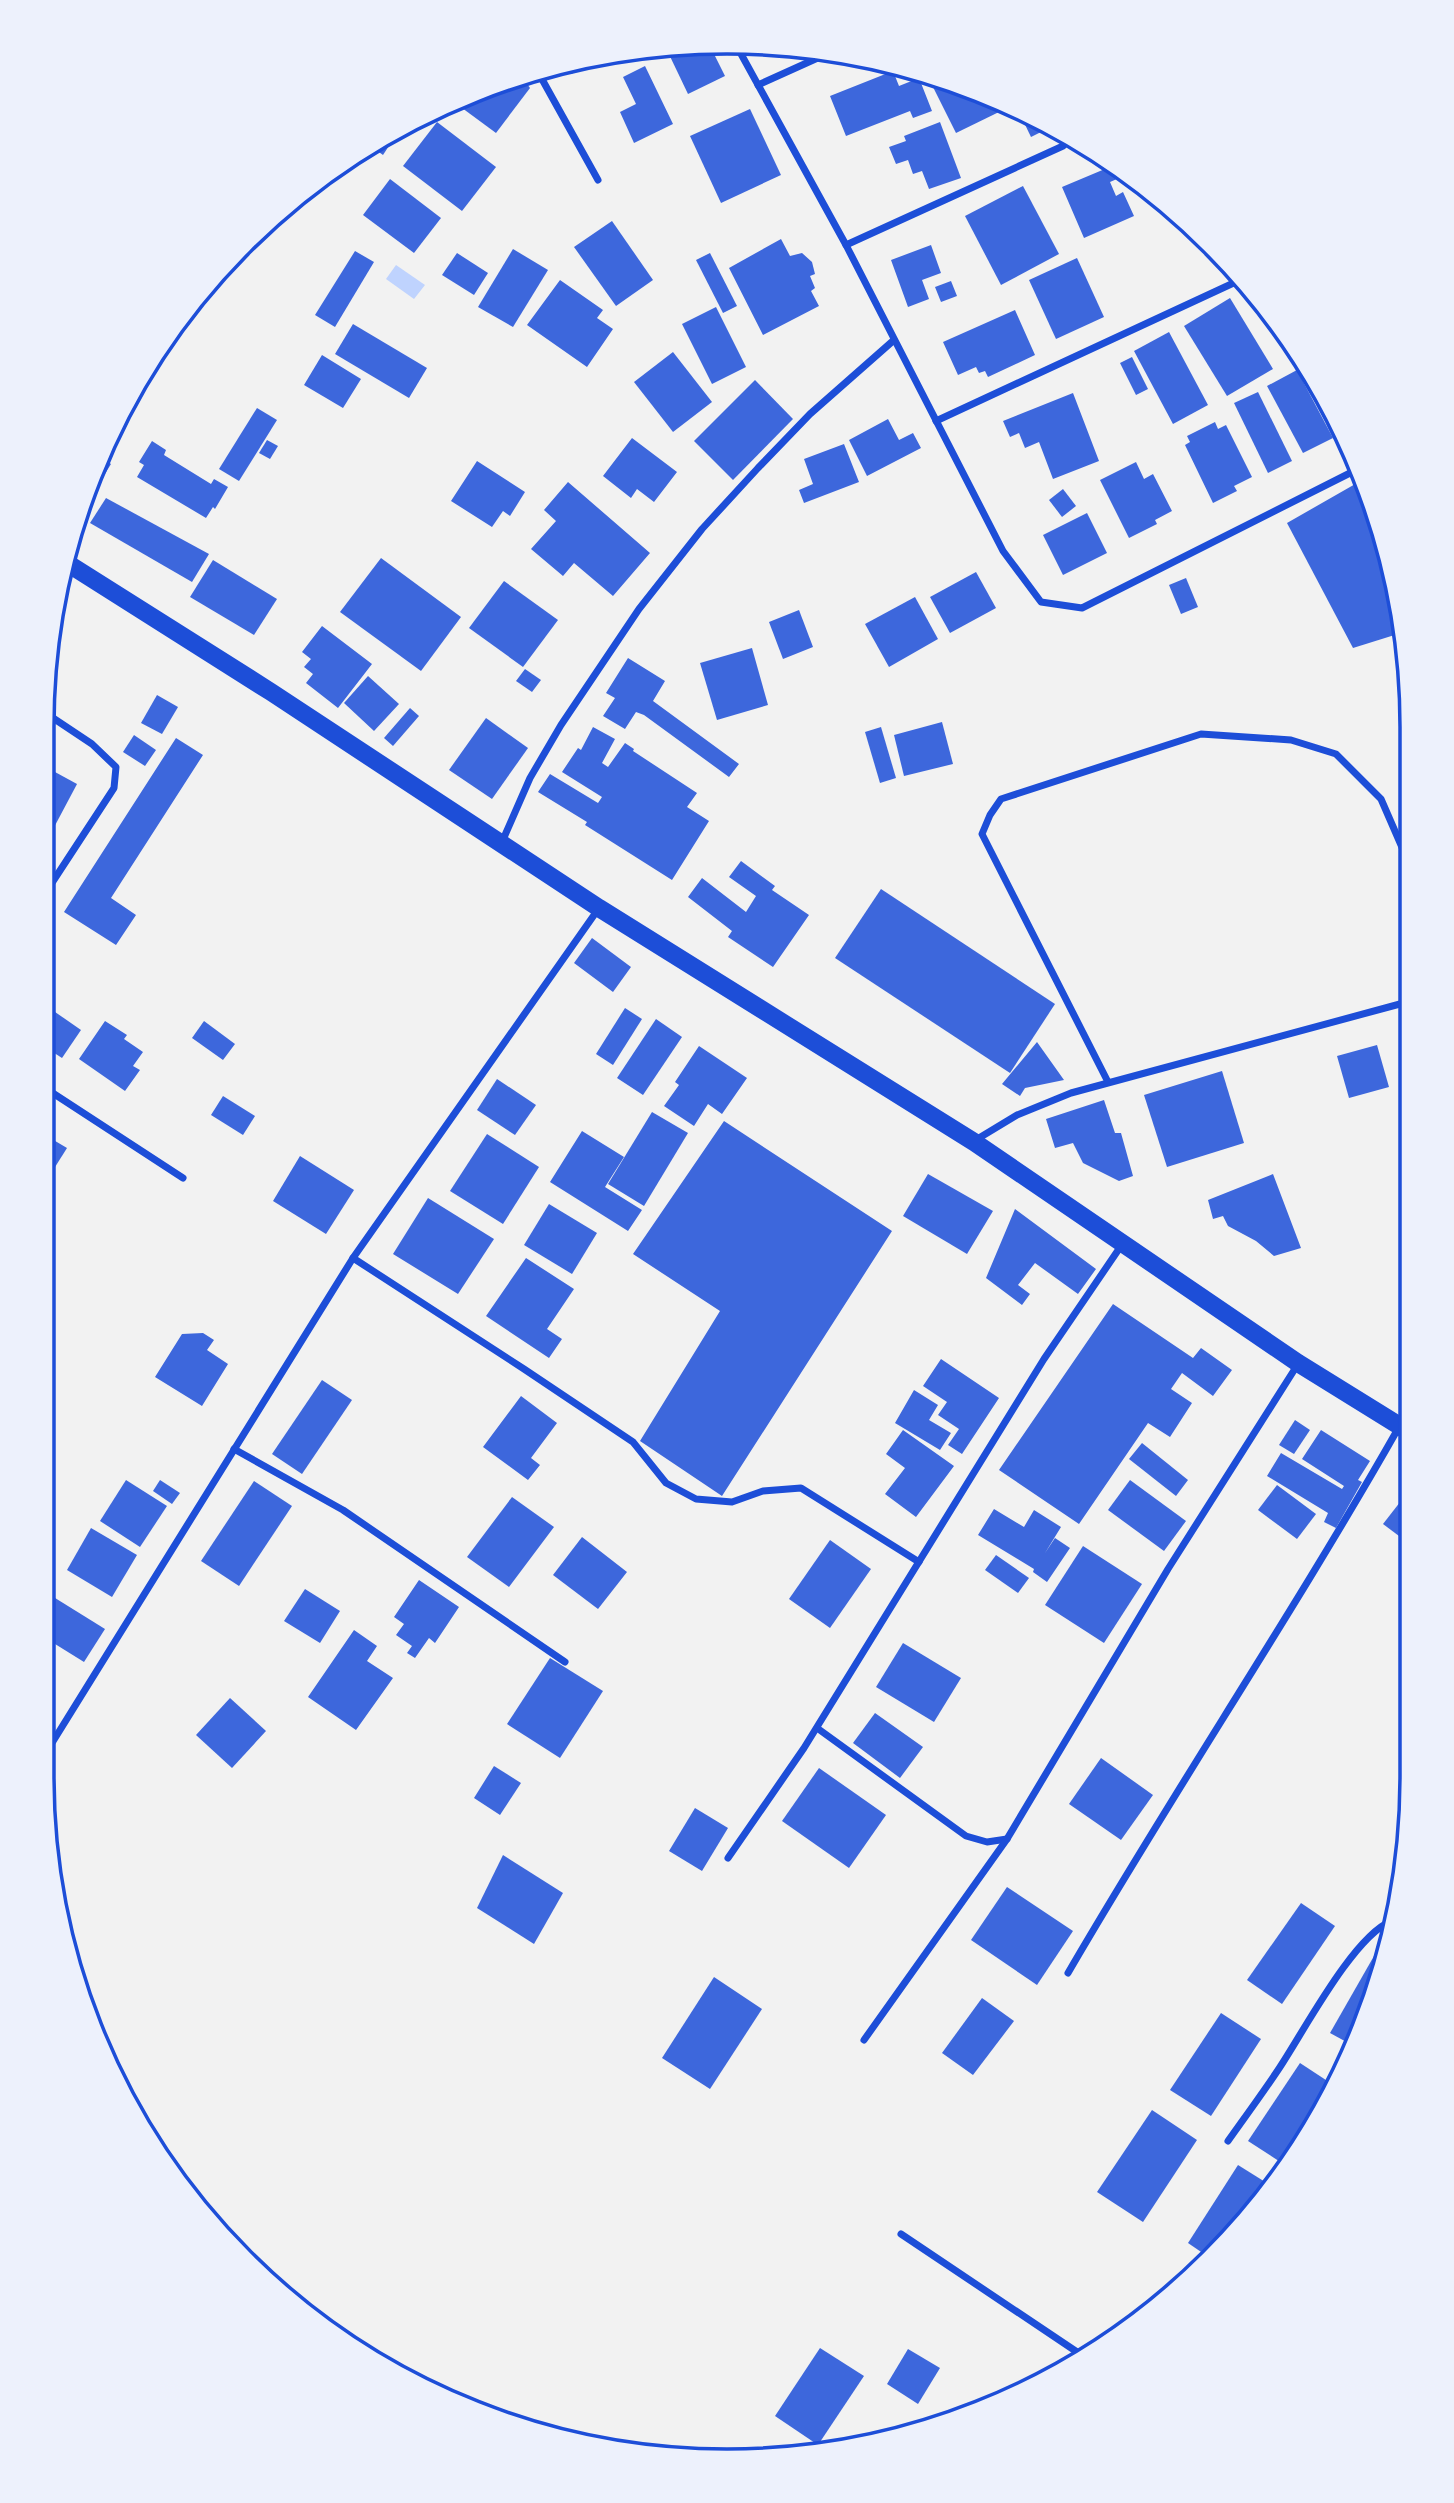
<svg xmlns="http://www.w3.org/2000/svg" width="1454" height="2503" font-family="Jost,sans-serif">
<rect width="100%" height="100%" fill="#f2f2f2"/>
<path fill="#bfd3fe" d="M396,265L425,285L414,299L386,279Z"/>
<g fill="#3d67dc">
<path d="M709,44L725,76L688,94L666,48Z"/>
<path d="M593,55H599L602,61L571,74L566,63Z"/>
<path d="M645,66L673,124L634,143L620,112L636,104L623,77Z"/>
<path d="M893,71L899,86L919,78L932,111L913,118L910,111L846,136L830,96Z"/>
<path d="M927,75L989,94L999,112L956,133Z"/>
<path d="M522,77L530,88L496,133L458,105L466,94Z"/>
<path d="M750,109L781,175L721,203L690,136Z"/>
<path d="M1018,110L1034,118L1051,127L1031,137Z"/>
<path d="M437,122L496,167L462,211L403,166Z"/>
<path d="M940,122L961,178L929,189L922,171L913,174L908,160L896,164L889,147L906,141L904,136Z"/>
<path d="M400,129L383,155L369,145Z"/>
<path d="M1112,166L1117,179L1110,182L1116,196L1123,192L1134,216L1084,238L1062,187Z"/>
<path d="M390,179L441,218L414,253L363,215Z"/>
<path d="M1023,186L1059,254L1001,285L965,216Z"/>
<path d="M612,221L653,280L616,306L574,247Z"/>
<path d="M781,239L790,256L802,253L812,262L815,274L810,276L815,288L811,291L819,306L763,335L729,268Z"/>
<path d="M931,245L941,273L922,280L929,299L908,307L891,260Z"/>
<path d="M513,249L548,270L513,327L478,307Z"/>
<path d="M355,251L374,262L335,327L315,315Z"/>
<path d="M457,253L488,273L474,295L442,275Z"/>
<path d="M710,253L737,306L723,313L696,260Z"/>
<path d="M1077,258L1104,317L1056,339L1029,280Z"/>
<path d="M560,280L603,310L597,318L613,329L587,367L527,325Z"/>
<path d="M951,281L957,296L941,302L935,287Z"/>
<path d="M1230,298L1273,369L1227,396L1184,326Z"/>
<path d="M716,307L746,367L712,384L682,324Z"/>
<path d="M1015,310L1035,355L988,377L985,371L979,373L976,367L958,375L943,342Z"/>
<path d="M353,324L427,368L409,398L335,354Z"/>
<path d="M1169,332L1208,405L1173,424L1134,351Z"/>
<path d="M673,352L712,402L673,432L634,382Z"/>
<path d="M322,355L361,379L343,408L304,385Z"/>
<path d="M1132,357L1148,389L1136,395L1120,363Z"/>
<path d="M1297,370L1333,438L1303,453L1267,386Z"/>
<path d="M755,380L793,419L733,480L694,441Z"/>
<path d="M1258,392L1292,461L1268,473L1234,403Z"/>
<path d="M1073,393L1099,461L1053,479L1039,442L1025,448L1019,433L1010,437L1003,421Z"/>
<path d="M257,408L277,420L239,481L219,469Z"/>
<path d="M888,419L899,440L913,433L921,448L867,476L849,440Z"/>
<path d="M1215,422L1218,429L1226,425L1252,477L1234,486L1237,491L1213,503L1185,445L1190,442L1187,436Z"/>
<path d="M632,438L677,472L654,502L637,489L631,498L603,476Z"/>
<path d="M267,440L278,446L270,459L259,453Z"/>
<path d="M152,441L166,450L164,455L211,484L214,479L228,487L215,509L213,507L206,518L137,477L144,465L139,462Z"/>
<path d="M844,444L859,482L804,503L799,490L813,484L804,459Z"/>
<path d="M102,458L111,464L89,500L83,496Z"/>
<path d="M477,461L525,492L510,516L503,511L492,527L451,501Z"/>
<path d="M1136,462L1144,479L1153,474L1172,511L1155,520L1157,524L1129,538L1100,480Z"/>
<path d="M568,482L650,553L613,596L574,563L563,576L531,549L556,521L544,510Z"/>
<path d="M1357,483L1380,527L1401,633L1353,648L1287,523Z"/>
<path d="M1063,489L1076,506L1062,517L1049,500Z"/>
<path d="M106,498L209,554L192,582L90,523Z"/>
<path d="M1087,513L1107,553L1063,575L1043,535Z"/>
<path d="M381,558L461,617L421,671L340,612Z"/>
<path d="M213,560L277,599L254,635L190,597Z"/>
<path d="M976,572L996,608L950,633L930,597Z"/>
<path d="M1186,578L1198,607L1181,614L1169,585Z"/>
<path d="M504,581L558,620L523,667L469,628Z"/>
<path d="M915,597L938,639L889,667L865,624Z"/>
<path d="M799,610L813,647L783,659L769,622Z"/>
<path d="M322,626L372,664L338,708L306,683L313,674L304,667L311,659L302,652Z"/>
<path d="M752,648L768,705L717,720L700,663Z"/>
<path d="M628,658L665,681L653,701L739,764L729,777L644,715L636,712L625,729L603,716L615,698L606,693Z"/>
<path d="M525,669L541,680L532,692L516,681Z"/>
<path d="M368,676L399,704L374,731L344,703Z"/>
<path d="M157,695L178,707L162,734L141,723Z"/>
<path d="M410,708L419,716L393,746L384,738Z"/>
<path d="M486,718L528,748L492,799L449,770Z"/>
<path d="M942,722L953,764L904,776L894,735Z"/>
<path d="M593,727L615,739L602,763L608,767L625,743L634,749L633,751L697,793L687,807L709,821L672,880L585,825L587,822L538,792L550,774L598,803L602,797L562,772L578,748L581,750Z"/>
<path d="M881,727L896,778L880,783L865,732Z"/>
<path d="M134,735L156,750L145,766L123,752Z"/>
<path d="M176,738L203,755L111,898L136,915L116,945L64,912Z"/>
<path d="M44,766L77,784L51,833L44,829Z"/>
<path d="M741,861L775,886L772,890L809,915L773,967L728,937L732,931L688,897L702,878L746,912L756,896L729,877Z"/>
<path d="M881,889L1055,1004L1010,1073L835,958Z"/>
<path d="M592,938L631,967L613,992L574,963Z"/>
<path d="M45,1005L81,1030L62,1058L45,1047Z"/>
<path d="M625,1008L642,1019L613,1065L596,1054Z"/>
<path d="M656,1019L682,1037L643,1095L617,1078Z"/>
<path d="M105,1021L127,1035L124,1039L143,1052L133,1066L140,1070L125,1091L79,1059Z"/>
<path d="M204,1021L235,1044L223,1060L192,1038Z"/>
<path d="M1037,1042L1064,1080L1025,1088L1020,1096L1002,1084Z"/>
<path d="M1377,1045L1389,1087L1349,1098L1337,1056Z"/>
<path d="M699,1046L747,1078L722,1114L708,1104L694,1126L664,1106L679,1085L675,1082Z"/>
<path d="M1411,1048V1071H1410L1404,1050Z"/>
<path d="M1222,1071L1244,1143L1167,1167L1144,1095Z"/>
<path d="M497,1079L536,1105L515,1135L477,1110Z"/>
<path d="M223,1096L255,1116L243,1135L211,1115Z"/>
<path d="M1104,1100L1115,1133H1121L1133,1176L1119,1181L1083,1163L1073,1143L1055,1148L1046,1119Z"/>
<path d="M652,1112L688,1133L644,1206L608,1184Z"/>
<path d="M724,1121L892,1231L722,1496L640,1441L720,1311L633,1254Z"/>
<path d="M582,1131L624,1157L605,1187L642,1210L628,1231L550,1182Z"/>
<path d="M487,1134L539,1167L503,1224L450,1191Z"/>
<path d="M45,1135L67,1148L45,1183Z"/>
<path d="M300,1156L354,1190L326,1234L273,1201Z"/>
<path d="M928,1174L993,1211L967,1254L903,1216Z"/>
<path d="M1273,1174L1301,1248L1274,1256L1256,1241L1228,1226L1223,1216L1213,1219L1208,1200Z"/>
<path d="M428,1198L494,1239L458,1294L393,1254Z"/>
<path d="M549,1204L597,1233L572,1274L524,1245Z"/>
<path d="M1015,1209L1096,1269L1078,1294L1035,1263L1018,1285L1030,1294L1022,1305L986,1278Z"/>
<path d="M526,1258L574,1289L547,1329L562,1339L549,1358L486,1316Z"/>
<path d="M1113,1304L1193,1358L1201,1348L1232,1370L1213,1396L1182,1373L1171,1389L1192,1403L1170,1437L1148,1423L1079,1524L999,1470Z"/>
<path d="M203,1333L214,1340L207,1350L228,1364L202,1406L155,1377L182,1334Z"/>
<path d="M941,1359L999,1398L962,1454L948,1445L959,1429L938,1415L947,1402L923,1386Z"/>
<path d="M322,1380L352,1400L302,1474L272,1454Z"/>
<path d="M914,1390L938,1405L929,1420L951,1433L940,1450L895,1423Z"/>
<path d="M521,1396L557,1423L531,1458L540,1465L528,1480L483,1447Z"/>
<path d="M1295,1420L1310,1430L1294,1454L1279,1445Z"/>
<path d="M903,1430L954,1466L916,1517L885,1494L905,1468L886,1454Z"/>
<path d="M1321,1430L1370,1461L1358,1480L1362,1482L1336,1528L1324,1522L1328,1513L1267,1476L1281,1453L1342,1489L1344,1486L1302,1459Z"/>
<path d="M1142,1443L1188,1480L1176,1496L1129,1459Z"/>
<path d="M126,1480L167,1506L140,1547L100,1521Z"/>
<path d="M160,1480L180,1493L172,1504L153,1491Z"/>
<path d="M1130,1480L1186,1521L1164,1551L1108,1510Z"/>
<path d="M254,1481L292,1506L239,1586L201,1561Z"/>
<path d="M1277,1485L1316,1514L1297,1539L1258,1510Z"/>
<path d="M1411,1488V1545L1383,1524Z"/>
<path d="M512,1497L554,1527L509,1587L467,1557Z"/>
<path d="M994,1509L1024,1527L1034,1510L1061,1527L1045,1553L1055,1538L1070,1548L1047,1582L1033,1572L1034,1569L978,1535Z"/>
<path d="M91,1528L137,1555L112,1597L67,1570Z"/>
<path d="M582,1537L627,1572L598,1609L553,1575Z"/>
<path d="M830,1540L871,1569L830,1628L789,1599Z"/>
<path d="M1083,1546L1142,1584L1104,1643L1045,1605Z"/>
<path d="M996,1555L1029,1578L1018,1593L985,1570Z"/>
<path d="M419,1580L459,1607L435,1643L429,1638L415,1658L407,1653L412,1646L396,1635L404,1624L394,1617Z"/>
<path d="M305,1589L340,1611L320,1643L284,1621Z"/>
<path d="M47,1593L105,1629L84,1662L47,1639Z"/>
<path d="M354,1630L377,1646L367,1661L393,1678L356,1730L308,1697Z"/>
<path d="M903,1643L961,1678L934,1722L876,1687Z"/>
<path d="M550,1658L603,1691L560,1758L507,1724Z"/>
<path d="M230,1698L266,1731L232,1768L196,1735Z"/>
<path d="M875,1713L923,1747L900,1778L853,1743Z"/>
<path d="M1101,1758L1153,1795L1121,1840L1069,1804Z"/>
<path d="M494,1766L521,1783L500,1815L474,1798Z"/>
<path d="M819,1768L886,1815L849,1868L782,1821Z"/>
<path d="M695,1808L728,1828L702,1871L669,1851Z"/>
<path d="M503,1855L563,1893L534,1944L477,1908Z"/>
<path d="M1007,1887L1073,1931L1037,1985L971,1940Z"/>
<path d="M1301,1903L1335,1926L1282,2004L1247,1980Z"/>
<path d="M1378,1949L1384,1955L1376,1997L1352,2045L1330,2033Z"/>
<path d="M714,1977L762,2009L710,2089L662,2058Z"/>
<path d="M982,1998L1014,2021L973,2075L942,2053Z"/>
<path d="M1221,2013L1261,2039L1211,2116L1170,2090Z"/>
<path d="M1300,2063L1332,2084L1297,2156L1288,2167L1248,2141Z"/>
<path d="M1152,2110L1197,2140L1143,2222L1097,2192Z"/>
<path d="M1238,2165L1273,2187L1242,2228L1210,2258L1188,2243Z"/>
<path d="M820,2348L864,2376L818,2445L775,2416Z"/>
<path d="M908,2349L940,2368L918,2404L887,2384Z"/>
</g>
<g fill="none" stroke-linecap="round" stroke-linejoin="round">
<g stroke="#1d4ed8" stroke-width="7">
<path d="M735,43L846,245L1003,551L1041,602L1082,608L1358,469"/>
<path d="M538,72L598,180"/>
<path d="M758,85L831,52"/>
<path d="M846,245L1063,146L1071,138"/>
<path d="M936,421L1240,280"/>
<path d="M44,712L92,744L116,767L114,788L44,895"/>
<path d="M502,842L530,778L561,725L639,609L702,529L758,468L810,414L894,340"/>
<path d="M1108,1082L982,834L990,815L1001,799L1201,734L1291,740L1336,754L1381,799L1411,868"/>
<path d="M45,1088L183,1178"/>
<path d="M974,1141L1017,1115L1071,1093L1411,1001"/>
<path d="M353,1258L524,1369L633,1442L666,1483L696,1499L732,1502L763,1491L801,1488L919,1562"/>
<path d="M234,1449L343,1510L565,1662"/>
<path d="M817,1728L966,1836L987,1842L1007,1839"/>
<path d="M47,1751L353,1258L599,908"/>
<path d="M728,1858L804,1748L1044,1359L1123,1243"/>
<path d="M1068,1973C1175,1789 1294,1612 1399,1427"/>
<path d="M864,2040L1007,1839L1168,1569L1298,1364"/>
<path d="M1228,2141C1245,2117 1262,2094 1278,2070C1303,2033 1352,1938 1391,1921"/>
<path d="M901,2234L1086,2358"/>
</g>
<path stroke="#1d4ed8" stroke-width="18" d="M67,563L271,692L599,908L974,1142L1298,1363L1411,1433"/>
</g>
<path d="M0 0H1454V2503H0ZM727 54H727A673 673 0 0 1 1400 727V1776A673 673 0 0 1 727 2449H727A673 673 0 0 1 54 1776V727A673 673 0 0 1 727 54Z" fill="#edf1fc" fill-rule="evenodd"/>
<path fill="none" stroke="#1d4ed8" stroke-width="3.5" d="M727 54H727A673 673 0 0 1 1400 727V1776A673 673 0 0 1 727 2449H727A673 673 0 0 1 54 1776V727A673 673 0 0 1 727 54Z"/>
</svg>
